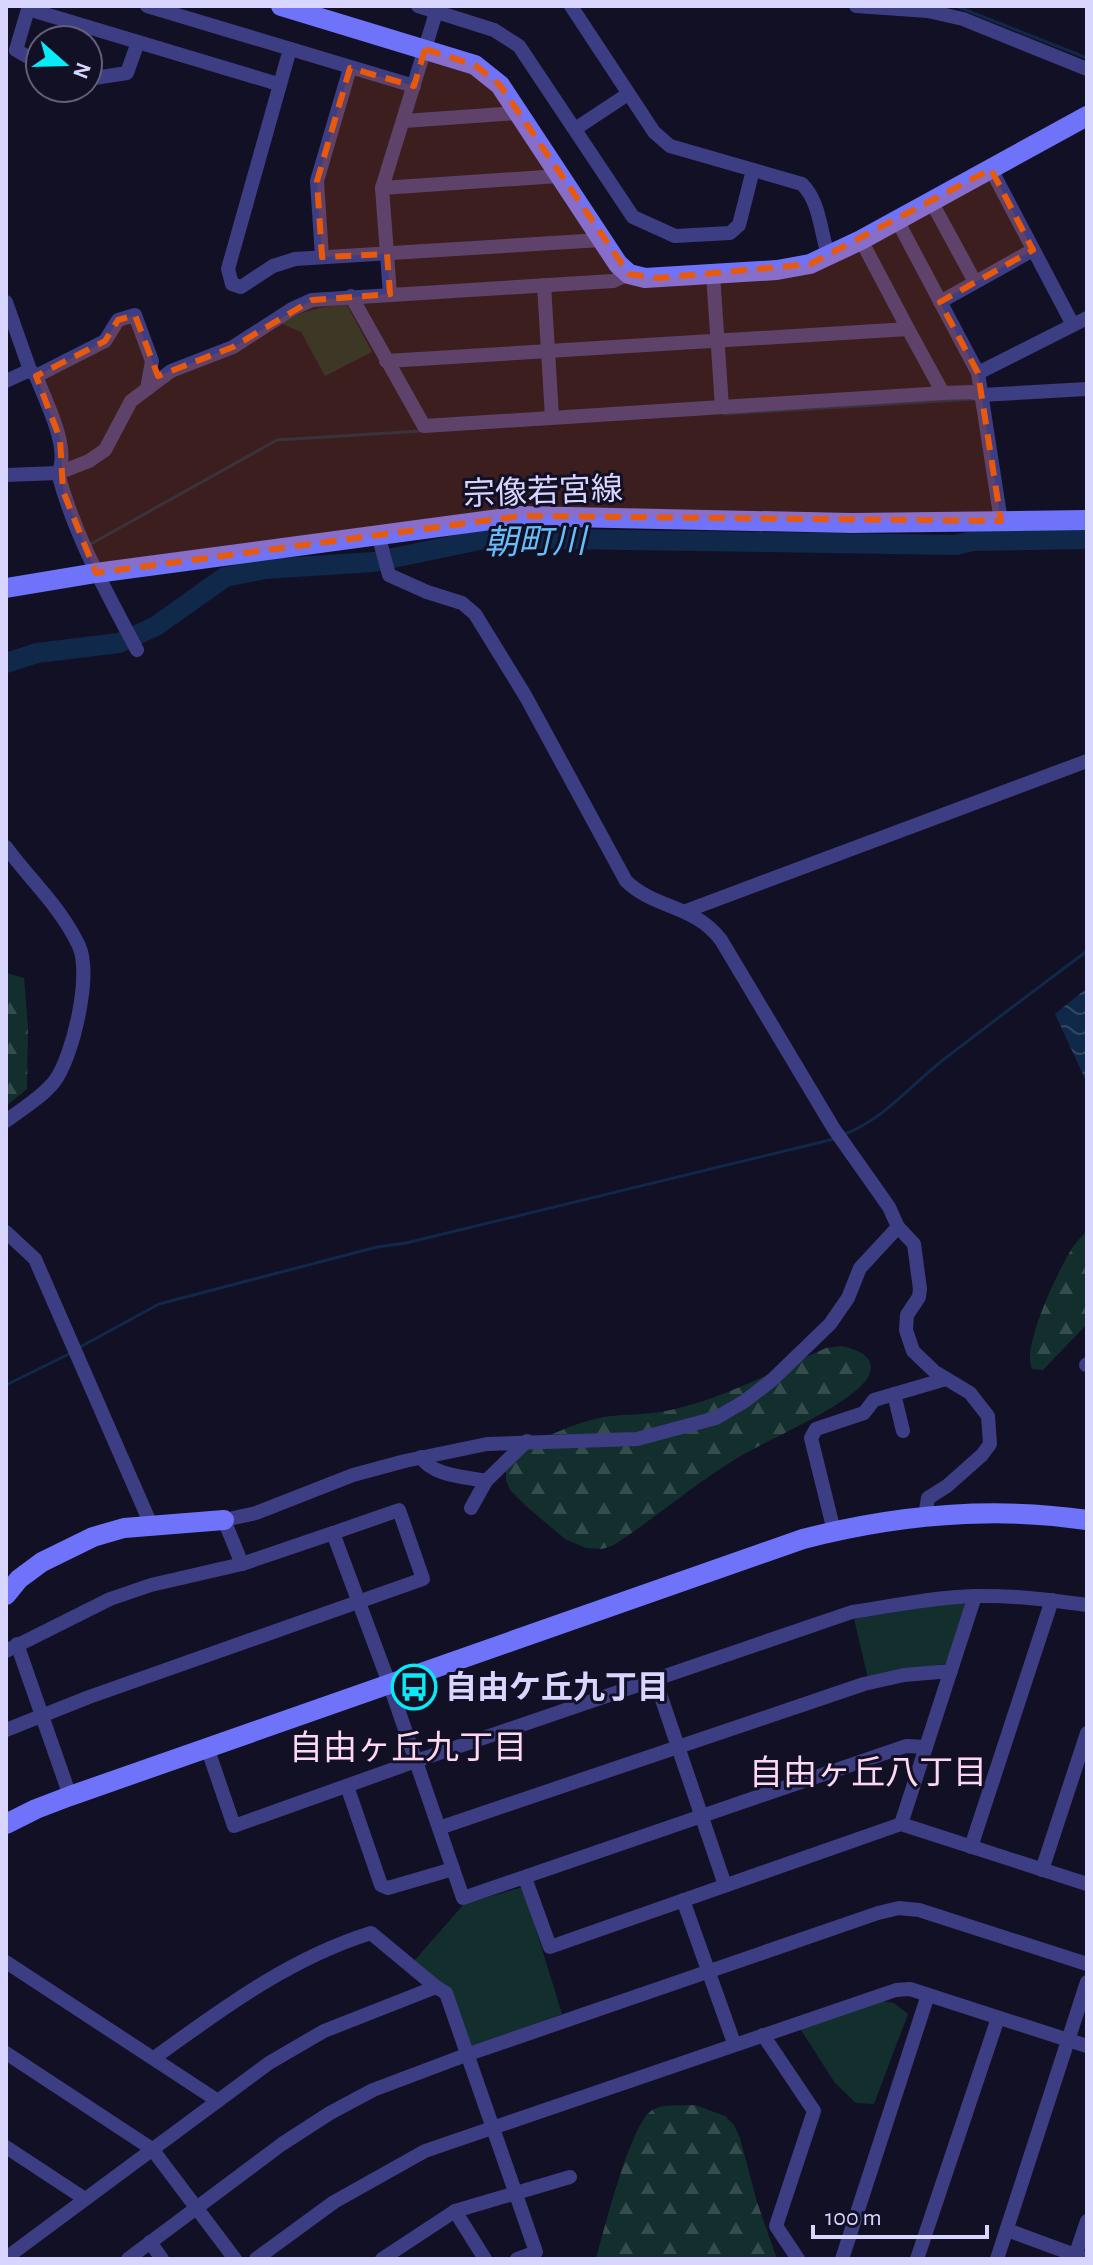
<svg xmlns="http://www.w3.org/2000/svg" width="1093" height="2265" font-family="'Alegreya Sans','Noto Sans JP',sans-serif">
<defs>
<pattern id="forest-firs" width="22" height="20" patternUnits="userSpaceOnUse" patternTransform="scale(2)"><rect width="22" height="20" fill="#132f2d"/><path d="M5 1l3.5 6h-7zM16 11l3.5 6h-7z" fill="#354c4c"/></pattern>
<pattern id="water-waves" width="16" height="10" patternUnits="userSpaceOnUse" patternTransform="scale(2)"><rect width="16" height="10" fill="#102849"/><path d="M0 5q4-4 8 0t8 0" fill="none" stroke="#324664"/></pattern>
</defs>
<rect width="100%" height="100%" fill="#121025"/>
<g fill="#132f2d">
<path d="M347,305L372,352L325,376L301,332L280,323C302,311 321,306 347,305Z"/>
<path d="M965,1601L968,1604L948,1663L868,1678L854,1619Z"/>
<path d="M523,1887L562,2014L468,2048L449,1991L414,1961L464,1904Z"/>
<path d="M874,2000L894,2003L908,2014L874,2104L856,2103L835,2083L799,2027Z"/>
</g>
<g fill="url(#forest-firs)">
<path d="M6,973L24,978L28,1027L27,1089L6,1106Z"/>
<path d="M1087,1231V1324L1043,1370L1032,1369C1021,1348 1058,1271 1071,1250C1075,1243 1081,1237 1087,1231Z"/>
<path d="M842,1346C857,1350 879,1357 868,1377C851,1406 765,1440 734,1460C692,1486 655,1518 614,1545L602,1549L586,1548L565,1539L526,1506L510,1490L506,1480V1464L512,1452C542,1439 572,1423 604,1417C625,1414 646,1415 666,1411C721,1400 774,1371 826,1348Z"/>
<path d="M695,2105L725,2116L734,2125L740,2138L757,2202L777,2259H596C604,2230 630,2126 651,2111C662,2103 681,2106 695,2105Z"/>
</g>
<path fill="url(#water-waves)" d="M1087,988V1083L1055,1014Z"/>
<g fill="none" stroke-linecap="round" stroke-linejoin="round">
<g stroke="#102849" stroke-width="3">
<path d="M956,6L1087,58"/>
<path d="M724,414L976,399"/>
<path d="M89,545L277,440L421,431"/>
<path d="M845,1134C885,1118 910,1086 943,1060C991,1023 1039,987 1087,951"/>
<path d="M80,1347L159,1304L377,1247L406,1243L834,1139"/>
<path d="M6,1385L71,1353"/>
</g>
<path stroke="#102849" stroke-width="20" d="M6,663L37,653L119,643L156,626L225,577L265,569L374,562L489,538L956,545L973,541L1087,539"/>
<g stroke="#3c3d83" stroke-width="14">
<path d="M29,6L16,50L40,64"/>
<path d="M147,6L414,86"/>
<path d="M418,6L494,30L519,46L633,217L675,236L730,233L739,225L753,170"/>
<path d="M571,6L654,132L670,146L802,184C821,203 820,233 829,257"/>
<path d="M856,6L928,11L963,19L1087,69"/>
<path d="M28,9L278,84"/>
<path d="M290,49L228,269L232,284L241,287L273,266L295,259L601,240"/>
<path d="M88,79L127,73L138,42"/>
<path d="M404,121L518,113"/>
<path d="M575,129L628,94"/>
<path d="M991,169L1073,325"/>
<path d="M382,188L559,176"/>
<path d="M931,201L975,282"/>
<path d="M897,220L978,373L1001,521"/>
<path d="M861,240L908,329"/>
<path d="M322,257L317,181L350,68"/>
<path d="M713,274L722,407"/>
<path d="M544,285L552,417"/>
<path d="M390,294L382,188L438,6"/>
<path d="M351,296L424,426L943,393L972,392L981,395L1087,389"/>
<path d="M6,302L30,370L36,376C45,400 71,449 58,473C74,535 107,593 137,650"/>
<path d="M940,302L1033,250"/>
<path d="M386,361L908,329L943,393"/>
<path d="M978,373L1087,318"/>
<path d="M36,376L105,341L118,320L135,315L152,361L147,389"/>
<path d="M6,381L30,370"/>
<path d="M6,475L58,473L89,461L105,450L131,401L171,371L233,347L292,309L312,300L613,281L629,274"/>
<path d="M378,534L389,575L427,592L462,603L475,614L526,697L626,881C655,909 695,905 721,940L834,1129L889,1207L898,1227L914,1244L920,1289L919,1297L907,1315L906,1330L913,1351L935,1372L970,1393L988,1416L990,1444L982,1455L947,1486L928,1498L925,1516"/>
<path d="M6,847C30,880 61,907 79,946C92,975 73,1057 54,1082C41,1098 22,1109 6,1121"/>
<path d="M686,911L1087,761"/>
<path d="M6,1232L35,1259L152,1527"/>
<path d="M1086,1365L1087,1364"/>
<path d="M894,1394L903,1431"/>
<path d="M421,1457C432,1476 467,1477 486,1481"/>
<path d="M471,1508L486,1481L527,1441"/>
<path d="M834,1531L811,1438L816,1429L864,1413L874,1400L946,1379"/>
<path d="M242,1564L224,1520L256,1513L353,1475L405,1461L487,1444L637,1439L716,1418L745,1401L772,1380L830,1324L848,1298L860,1268L898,1227"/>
<path d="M17,1644L70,1796"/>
<path d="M6,1651L110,1599L151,1585L242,1564L333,1533L389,1683L463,1898L906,1746L926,1747"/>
<path d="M655,1679L725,1885"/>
<path d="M6,1730L89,1697L423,1579L399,1510L333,1533"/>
<path d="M207,1747L234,1826L416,1761L852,1612C893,1606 934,1597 975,1596C1013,1595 1050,1600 1087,1605"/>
<path d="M347,1786L381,1885L388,1888L453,1869"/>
<path d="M901,1824L975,1596"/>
<path d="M439,1828L864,1684L904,1675L951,1671"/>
<path d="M971,1847L1052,1600"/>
<path d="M1042,1870L1087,1733"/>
<path d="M525,1878L550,1947L901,1824L1087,1884"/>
<path d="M683,1900L734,2043"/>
<path d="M6,1962L218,2101"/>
<path d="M763,2035L814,2111L776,2226L798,2259"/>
<path d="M6,2053L152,2149L235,2259"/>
<path d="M154,2058C222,2009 290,1958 371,1933L436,1987"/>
<path d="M6,2147L85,2199"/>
<path d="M455,2211L485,2259"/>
<path d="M1007,2230L1086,2259"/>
<path d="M150,2242L162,2259"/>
<path d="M6,2258L269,2063L324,2031L436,1987L446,1993L536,2252L517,2259"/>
<path d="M128,2259L282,2144L330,2113L373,2090L466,2055L878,1913L899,1908L919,1910L1087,1964"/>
<path d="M256,2259L334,2202L425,2151L896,1990L910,1989L1087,2046"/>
<path d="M382,2259L455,2211L570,2177"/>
<path d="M842,2259L928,1995"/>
<path d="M917,2259L998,2018"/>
<path d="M997,2259L1087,1982"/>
<path d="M1074,2259L1087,2221"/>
</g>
<g stroke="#6f73fa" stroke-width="20">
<path d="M281,6L475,65L500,85L618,264L629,274L645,278L777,270L810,264L861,240L1087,116"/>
<path d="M6,588L96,573L521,516L852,523L1087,520"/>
<path d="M6,1595L19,1579L42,1562L93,1537L124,1528L224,1520"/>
<path d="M6,1824L36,1809L70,1796L803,1539C896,1515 992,1506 1087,1520"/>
</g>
</g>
<path fill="#e8590c" fill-opacity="0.2" stroke="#e8590c" stroke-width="6" stroke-dasharray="16 10" stroke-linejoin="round" d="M425,49L475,65L500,85L629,274L658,278L810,264L991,169L1033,250L940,302L978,373L1001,521L521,516L96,573L63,491L60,439L36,376L105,341L118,320L135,315L158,376L233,347L312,300L390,294L387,254L322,257L317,181L350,68L414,86Z"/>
<defs>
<g id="bus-ring" transform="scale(2.3)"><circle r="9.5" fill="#121025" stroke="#08ebf7" stroke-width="1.5"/><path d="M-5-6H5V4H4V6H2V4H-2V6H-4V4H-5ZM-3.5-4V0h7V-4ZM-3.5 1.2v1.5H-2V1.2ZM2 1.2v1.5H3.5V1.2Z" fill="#08ebf7"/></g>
</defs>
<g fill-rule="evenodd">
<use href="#bus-ring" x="414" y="1687"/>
</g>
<g text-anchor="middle" stroke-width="6" stroke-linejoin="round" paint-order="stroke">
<g font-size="32" fill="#d8d5fe" stroke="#121025">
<text transform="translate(543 491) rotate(-2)" y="11">宗像若宮線</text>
</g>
<g font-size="32" font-weight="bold" fill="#d8d5fe" stroke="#121025" text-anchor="start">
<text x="445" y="1698">自由ケ丘九丁目</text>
</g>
<g font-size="34" font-style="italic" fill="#67bdfa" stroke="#121025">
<text transform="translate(535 541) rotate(-1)" y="12">朝町川</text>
</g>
<g font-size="34" fill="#fed7f2" stroke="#121025">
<text x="408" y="1759">自由ヶ丘九丁目</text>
<text x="868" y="1784">自由ヶ丘八丁目</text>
</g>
</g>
<rect width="1093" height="2265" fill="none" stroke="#d8d5fe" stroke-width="16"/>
<g transform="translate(64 64) rotate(110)"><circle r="38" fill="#121025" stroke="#615f7c" stroke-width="2"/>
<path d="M0-6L14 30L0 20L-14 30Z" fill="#08ebf7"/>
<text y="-12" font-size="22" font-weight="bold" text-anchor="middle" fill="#d8d5fe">N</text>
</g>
<path d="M813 2225v12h174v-12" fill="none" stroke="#d8d5fe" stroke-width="4"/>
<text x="825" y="2225" font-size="24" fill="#d8d5fe" stroke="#121025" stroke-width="6" paint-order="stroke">100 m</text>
</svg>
